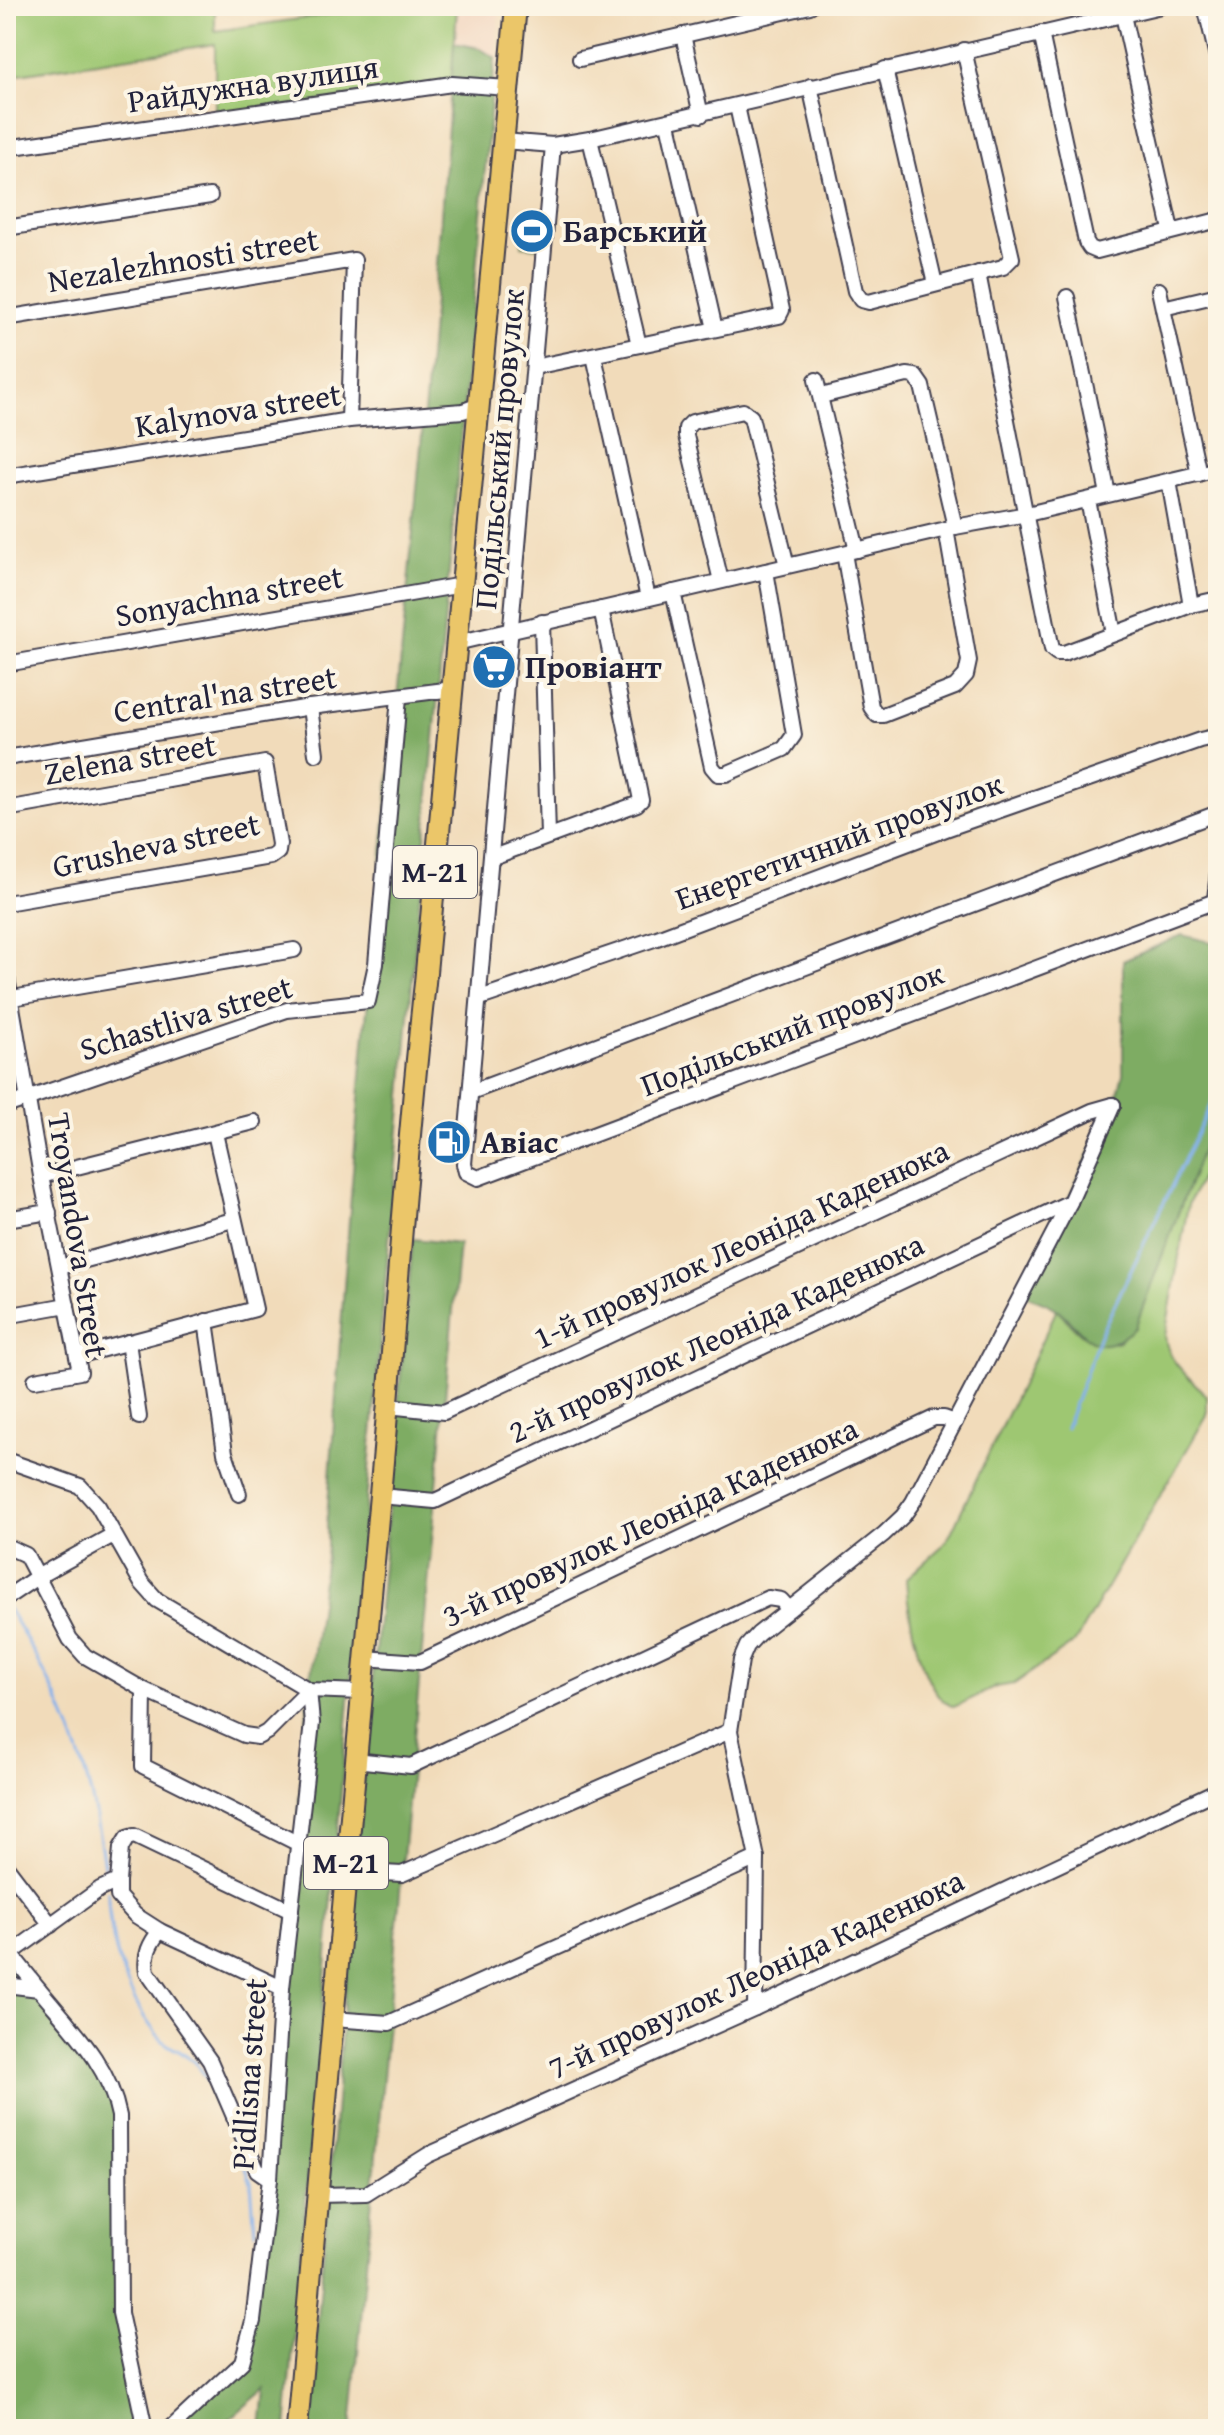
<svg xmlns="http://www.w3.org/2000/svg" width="1224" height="2435" font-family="'Gentium Book Plus',serif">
<rect width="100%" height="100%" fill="#fcf5e5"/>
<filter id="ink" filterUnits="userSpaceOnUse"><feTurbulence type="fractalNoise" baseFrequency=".0125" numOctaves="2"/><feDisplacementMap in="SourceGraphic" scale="16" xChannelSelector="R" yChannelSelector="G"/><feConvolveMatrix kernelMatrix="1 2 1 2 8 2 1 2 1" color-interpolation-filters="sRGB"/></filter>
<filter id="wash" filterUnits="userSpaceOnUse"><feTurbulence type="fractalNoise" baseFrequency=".006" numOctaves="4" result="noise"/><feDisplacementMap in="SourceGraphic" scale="32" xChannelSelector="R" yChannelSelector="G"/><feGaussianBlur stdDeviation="1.8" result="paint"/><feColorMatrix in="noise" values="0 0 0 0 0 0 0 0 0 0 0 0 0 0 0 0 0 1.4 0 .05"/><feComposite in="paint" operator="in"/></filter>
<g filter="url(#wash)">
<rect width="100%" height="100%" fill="#f1dbba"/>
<path fill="#f2d4be" d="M457,6H500L495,58L479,48L454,43Z"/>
<g fill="#9ec772" stroke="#607456" stroke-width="2">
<path d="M6,6H215V31L391,6H457L452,84L215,117V44L6,76Z"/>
<path d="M525,215L541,216L539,248L522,246Z"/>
<path d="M1218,1107V1141L1188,1205L1165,1336C1168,1364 1190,1377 1207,1396V1415L1075,1642L1014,1684L996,1687L954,1707C920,1695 908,1612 906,1579L942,1546L950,1535L1057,1309C1076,1330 1089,1350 1120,1341Z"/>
</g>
<g fill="#7eac64" stroke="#506750" stroke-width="2">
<path d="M454,43L479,48L495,58L384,1296L286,2429H261L265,2389L218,2429H170L242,2362L253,2321L309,1690L327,1548V1518C340,1345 351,1172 368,999C398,680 432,362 454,43Z"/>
<path d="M1182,935L1218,944V1107L1135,1328C1094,1363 1087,1334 1058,1310C1049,1303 1034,1299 1024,1294L1119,1090L1123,1074V961Z"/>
<path d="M413,1239L459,1244L351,2429H309L355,1871Z"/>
<path d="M11,1954L116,2097L120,2313L145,2429H6V1957Z"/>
</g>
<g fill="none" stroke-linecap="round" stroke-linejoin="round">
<g stroke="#81b0ec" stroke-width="3">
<path d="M1066,1428L1100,1335L1218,1090"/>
<path d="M7,1607C46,1669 79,1736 94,1808C99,1832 102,1857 107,1881"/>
<path d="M108,1892C108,1940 129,2005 162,2040C169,2048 180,2050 188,2057C203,2068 211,2086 220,2102"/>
<path d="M236,2138L251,2183L255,2232"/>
</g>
</g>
</g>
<g filter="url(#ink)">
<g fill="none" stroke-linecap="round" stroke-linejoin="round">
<g stroke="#413e4e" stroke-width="18">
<g id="minor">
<path d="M1205,6L1218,61"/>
<path d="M1123,15L1171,230"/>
<path d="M1041,33L1086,242L1090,248L1097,251L1218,220"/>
<path d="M683,35L701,115"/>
<path d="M580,59L810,6"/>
<path d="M885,69L935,284"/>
<path d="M810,86L855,291L861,300L869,302L1003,267L1012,258L964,50"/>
<path d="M668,123L715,329"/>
<path d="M590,139L639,345"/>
<path d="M503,141L553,145L590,139L1161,6"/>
<path d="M553,145L464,1164L466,1172L478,1178L1218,900"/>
<path d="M6,148L452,84L508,88"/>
<path d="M6,228L210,196"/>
<path d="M978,273L1052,649L1057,653H1064L1191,605L1218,599"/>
<path d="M1159,290L1199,474"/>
<path d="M1067,297L1108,494"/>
<path d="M1163,308L1218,295"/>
<path d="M6,318L354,260L349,420"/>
<path d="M594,356L648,598"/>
<path d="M534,367L779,316L782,310L737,106"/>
<path d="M816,380L857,550"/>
<path d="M821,396L907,375L915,376L922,386L955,527"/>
<path d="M6,476L349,420L463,411L479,405"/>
<path d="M1169,481L1191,605"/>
<path d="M1088,500L1114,634"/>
<path d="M844,553L871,707L877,715H883L955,687L966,675L969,661L946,529"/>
<path d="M721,581L686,436V428L692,422L743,411L751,417L787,566"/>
<path d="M673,592L712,767L718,774H726L784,749L794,735L766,571"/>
<path d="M542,622L548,836"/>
<path d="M456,643L955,527L1027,514L1218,469"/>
<path d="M6,664L462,585"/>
<path d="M310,707L316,754"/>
<path d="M6,758L310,707L453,689"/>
<path d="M6,809L265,763L279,844L278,852L271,857L6,903"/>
<path d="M493,857L637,804L641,800L601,609"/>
<path d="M1215,899L1218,872"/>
<path d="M6,972L41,1176L80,1372L35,1380"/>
<path d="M12,998L294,950"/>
<path d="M480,998L657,938L946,829L1200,740L1218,736"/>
<path d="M471,1092L1218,813"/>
<path d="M6,1106L287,1010L368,1001L376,964L399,697"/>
<path d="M41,1176L254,1122"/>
<path d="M6,1219L49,1212"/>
<path d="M60,1267L233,1220"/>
<path d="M6,1316L67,1305"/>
<path d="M206,1321L225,1453L239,1494"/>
<path d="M128,1342L139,1417"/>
<path d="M77,1356L255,1309L215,1133"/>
<path d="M388,1406L444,1412L1092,1111L1113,1105"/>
<path d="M6,1460L80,1486L98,1506L141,1582L157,1600L309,1690L361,1692"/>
<path d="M380,1496L435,1501L1070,1202"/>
<path d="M6,1546L26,1555L70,1639L85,1656L144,1690L244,1735L258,1737L267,1732L309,1690"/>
<path d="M6,1598L37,1577L113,1535"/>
<path d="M364,1658L420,1662L934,1418H944L955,1422"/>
<path d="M144,1690L143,1766L297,1843"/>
<path d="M355,1760L411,1766L768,1598L781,1600L789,1609"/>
<path d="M6,1866L51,1925"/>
<path d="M345,1871L402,1874L730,1731"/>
<path d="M118,1881V1896L135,1915L160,1931"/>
<path d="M11,1954L39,1989"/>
<path d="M6,1957L100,1889L118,1881L121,1848L127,1838L134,1836L291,1911"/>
<path d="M6,1985L39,1989C71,2028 109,2064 119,2116L120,2313L145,2429"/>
<path d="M755,2008L757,1858L730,1731L741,1660L747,1646L758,1634L884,1534L903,1516L913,1502L1070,1202L1113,1105"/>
<path d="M332,2019L389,2023L757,1858"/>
<path d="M270,2179L257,2170L210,2061L147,1972C144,1955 150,1943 160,1931L282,1988"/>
<path d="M316,2195L366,2194L428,2155L755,2008L1218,1790"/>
<path d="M170,2429L242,2362L253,2321L270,2179L282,1988L312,1723L309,1690"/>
</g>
</g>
<g stroke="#413e4e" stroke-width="24">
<path id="highway" d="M297,2429C323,2114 353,1799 381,1484C396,1317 406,1150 425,983L516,6"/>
</g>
<use href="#minor" stroke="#fff" stroke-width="14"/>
<use href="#highway" stroke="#ebc669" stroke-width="20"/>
</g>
</g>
<defs>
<g id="stadium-disc" transform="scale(2.3)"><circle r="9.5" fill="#1f6fb2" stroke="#fcf5e5"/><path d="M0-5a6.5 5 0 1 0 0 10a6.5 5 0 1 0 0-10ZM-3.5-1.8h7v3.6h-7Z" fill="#fff"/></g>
<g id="supermarket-disc" transform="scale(2.3)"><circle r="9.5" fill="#1f6fb2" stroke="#fcf5e5"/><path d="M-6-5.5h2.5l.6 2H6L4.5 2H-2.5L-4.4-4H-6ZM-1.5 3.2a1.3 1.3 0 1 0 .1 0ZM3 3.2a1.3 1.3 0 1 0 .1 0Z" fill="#fff"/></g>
<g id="fuel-disc" transform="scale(2.3)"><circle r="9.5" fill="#1f6fb2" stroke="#fcf5e5"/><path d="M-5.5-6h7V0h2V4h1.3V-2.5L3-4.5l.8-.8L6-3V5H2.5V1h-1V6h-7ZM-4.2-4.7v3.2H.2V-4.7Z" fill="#fff"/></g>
</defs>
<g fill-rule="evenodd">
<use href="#stadium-disc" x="532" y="231"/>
<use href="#supermarket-disc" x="494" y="667"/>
<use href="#fuel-disc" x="449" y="1142"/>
</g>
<g text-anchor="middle" stroke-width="8" stroke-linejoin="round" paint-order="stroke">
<g fill="#fcf5e5" stroke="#63616e" stroke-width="2">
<rect x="393" y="846" width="84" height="52" rx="6"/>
<rect x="304" y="1837" width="84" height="52" rx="6"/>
</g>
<g font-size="30" font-weight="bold" fill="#22223b">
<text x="435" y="882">М-21</text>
<text x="346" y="1873">М-21</text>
</g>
<g font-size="32" fill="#22223b" stroke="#fcf5e5">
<text transform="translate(253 84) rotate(-8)" y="11">Райдужна вулиця</text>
<text transform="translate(183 260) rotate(-9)" y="11">Nezalezhnosti street</text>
<text transform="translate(238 410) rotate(-9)" y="11">Kalynova street</text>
<text transform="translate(499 449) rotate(-85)" y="11">Подільський провулок</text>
<text transform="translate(229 596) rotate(-10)" y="11">Sonyachna street</text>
<text transform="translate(225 694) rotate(-9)" y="11">Central'na street</text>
<text transform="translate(130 759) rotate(-10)" y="11">Zelena street</text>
<text transform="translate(839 841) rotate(-20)" y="11">Енергетичний провулок</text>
<text transform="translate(156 845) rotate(-12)" y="11">Grusheva street</text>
<text transform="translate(186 1018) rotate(-17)" y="11">Schastliva street</text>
<text transform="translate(792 1029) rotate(-21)" y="11">Подільський провулок</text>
<text transform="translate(78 1235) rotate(81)" y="11">Troyandova Street</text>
<text transform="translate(741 1244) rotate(-25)" y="11">1-й провулок Леоніда Каденюка</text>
<text transform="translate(716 1338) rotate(-25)" y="11">2-й провулок Леоніда Каденюка</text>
<text transform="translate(650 1522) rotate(-25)" y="11">3-й провулок Леоніда Каденюка</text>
<text transform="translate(756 1974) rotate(-25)" y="11">7-й провулок Леоніда Каденюка</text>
<text transform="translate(249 2074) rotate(-86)" y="11">Pidlisna street</text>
</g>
<g font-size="32" font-weight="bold" fill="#22223b" stroke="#fcf5e5" text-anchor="start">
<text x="563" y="242">Барський</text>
<text x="525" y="678">Провіант</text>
<text x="480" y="1153">Авіас</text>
</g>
</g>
<rect width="1224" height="2435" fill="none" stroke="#fcf5e5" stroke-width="32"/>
</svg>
